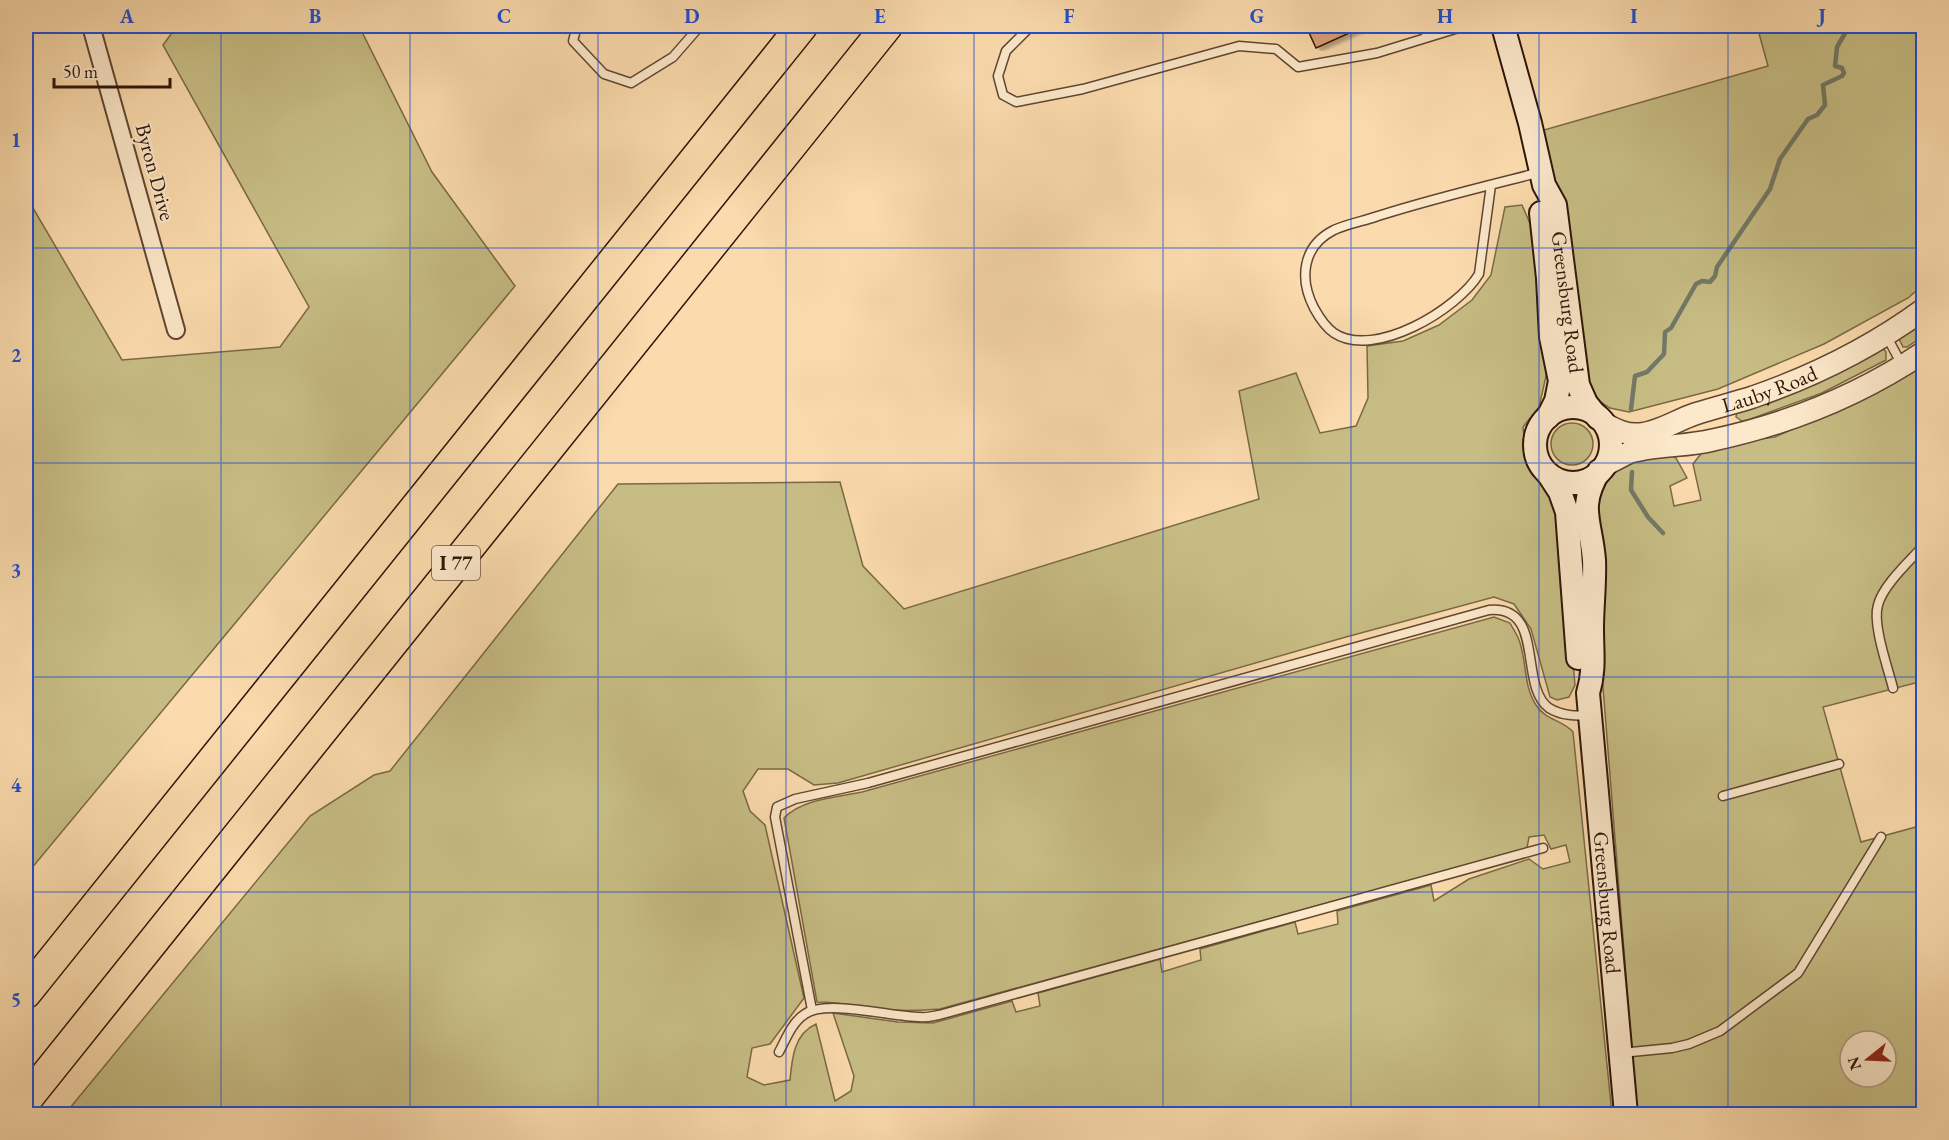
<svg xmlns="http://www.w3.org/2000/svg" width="1949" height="1140" font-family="'EB Garamond',serif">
<defs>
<filter id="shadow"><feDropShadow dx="5" dy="3" stdDeviation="1.5" flood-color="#0004"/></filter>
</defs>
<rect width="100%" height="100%" fill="#fbdbad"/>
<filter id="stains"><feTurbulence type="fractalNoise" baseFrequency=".00333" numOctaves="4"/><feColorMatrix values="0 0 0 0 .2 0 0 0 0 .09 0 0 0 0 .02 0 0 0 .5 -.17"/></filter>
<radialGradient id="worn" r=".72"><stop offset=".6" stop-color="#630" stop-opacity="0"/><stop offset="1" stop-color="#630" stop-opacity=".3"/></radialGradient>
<g fill="#c7bd84" stroke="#7a6946" stroke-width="1.5" fill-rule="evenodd">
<path d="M177,26H359L432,172L515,286L26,875V196L122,360L280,347L309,307L163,45Z"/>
<path d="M1757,26H1923V285L1908,298L1824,344L1718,389L1629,412L1610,408L1598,400L1586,375L1544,130L1768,66Z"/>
<path d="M1522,205L1538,242L1547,372L1539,407L1523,427L1527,464L1549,492L1561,522L1575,685L1569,697L1557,700L1550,697L1531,629L1514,604L1494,597L1346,637L838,783L814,785L788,769H758L743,791L750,811L765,825L804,998L770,1044L752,1048L747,1077L764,1085L790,1080C792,1058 794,1034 816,1024L835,1101L851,1091L854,1076L833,1013L898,1022L933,1023L1012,1001L1016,1012L1040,1006L1038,993L1160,959L1162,972L1201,960L1200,949L1295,922L1298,934L1338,924L1337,911L1431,885L1434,901L1469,879L1529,859L1543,869L1570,862L1566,845L1551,849L1544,835L1529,837L1527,848L940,1009C919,1011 899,1011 878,1009C858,1006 838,1002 817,1002L784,818C802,799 837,797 862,792L1494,617L1510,623C1513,629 1517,634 1519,640C1527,661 1523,685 1536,705C1545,720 1563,720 1573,732L1612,1114H65L310,816L374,775L390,771L618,484L840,482L863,566L904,609L1259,499L1239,391L1296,373L1320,433L1356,426L1368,398L1367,346L1403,341L1439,325L1472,300L1491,275L1505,207Z"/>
<path d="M1923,317V336L1907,347H1903L1899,339Z"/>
<path d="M1882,347L1886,352V360L1822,393L1748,420L1742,421L1736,417L1737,411Z"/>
<path d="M1923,364V681L1823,707L1861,842L1923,825V1114H1637L1602,675L1597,537L1599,483L1616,467L1662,451L1676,458L1687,478L1670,486L1674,506L1701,500L1693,464L1707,446L1775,437L1874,393ZM1850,1041H1886V1077H1850Z"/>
<circle cx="1572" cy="444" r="21"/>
</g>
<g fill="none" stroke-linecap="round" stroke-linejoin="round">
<g stroke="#727966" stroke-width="4.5">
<path d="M1631,409L1635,376L1647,372L1664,354L1665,332L1671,328L1696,284L1702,281L1710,282L1715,276L1717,267L1770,189L1780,159L1808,119L1817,115L1825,105L1823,85L1842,76L1844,73L1842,68L1835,66L1837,47L1848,28V26"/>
<path d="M1632,472L1631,490L1648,517L1663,533"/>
</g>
</g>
<path fill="#dba177" stroke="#2d1508" stroke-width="1.5" filter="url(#shadow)" d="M1306,26H1365L1316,48Z"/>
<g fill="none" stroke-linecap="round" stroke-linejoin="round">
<g stroke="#604631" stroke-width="11">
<g id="service">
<path d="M577,26L573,41L604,74L631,83L673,57L700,26"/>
<path d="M1031,26L1006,51L998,76L1003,95L1016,102L1083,89L1239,46L1276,49L1298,67L1377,53L1465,26"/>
<path d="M1424,26L1427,37"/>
<path d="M1491,185L1479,274C1458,309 1374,360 1334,333C1325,327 1319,317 1314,308C1299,279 1302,246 1334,230C1347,224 1364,221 1378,216C1431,199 1486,186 1541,172"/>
<path d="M1886,335L1902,365"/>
<path d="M1893,688C1888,668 1872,624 1878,605C1883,585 1910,561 1924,545"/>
<path d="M1723,796L1839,764"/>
<path d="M812,1010L775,817L777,807L795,799L868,783L1489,610C1546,605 1518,686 1549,708C1562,716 1576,716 1590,715"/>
<path d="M779,1052C786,1039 792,1022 805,1014C826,999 893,1017 920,1017C926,1018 933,1016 939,1015L1543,848"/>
<path d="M1621,1053L1672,1048L1689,1044L1720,1031L1798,973L1881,837"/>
</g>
</g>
<g stroke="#604631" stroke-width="20">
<path id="minor" d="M91,26L176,330"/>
</g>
<g stroke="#604631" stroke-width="24">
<g id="tertiary">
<path id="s1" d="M1605,424C1616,430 1626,435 1639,434C1658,433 1677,420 1695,414C1714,408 1734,403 1753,397C1814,376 1872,347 1924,309"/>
<path d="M1605,465L1630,452L1640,450C1664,445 1689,446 1713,440C1788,424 1860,395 1924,352"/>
</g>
</g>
<g stroke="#2d1508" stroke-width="26">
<g id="secondary">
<path id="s2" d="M1503,26L1530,123L1544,185L1555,205L1578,385L1586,403L1598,418"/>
<path d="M1541,213L1548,278L1551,337L1560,381L1556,401L1548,417"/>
<circle cx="1573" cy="445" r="38"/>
<path id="s3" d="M1599,471C1577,508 1591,521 1594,560C1595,583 1592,606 1592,629C1592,652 1595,670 1588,693L1626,1114"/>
<path d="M1549,475L1560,492L1567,512L1578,658"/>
</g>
</g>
<g stroke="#2d1508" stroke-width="33">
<g id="motorway">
<path d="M26,993L802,26"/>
<path d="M26,1100L887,26"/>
</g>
</g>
<use href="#service" stroke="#fce8ca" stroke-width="8"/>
<use href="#minor" stroke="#fce8ca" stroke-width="16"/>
<use href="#tertiary" stroke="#fce8ca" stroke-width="21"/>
<use href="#secondary" stroke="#fce8ca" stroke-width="22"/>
<use href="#motorway" stroke="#fbdbad" stroke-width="30"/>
</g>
<path fill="none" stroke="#1d4ed8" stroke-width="1.5" stroke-opacity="0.55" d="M221,26V1114M410,26V1114M598,26V1114M786,26V1114M974,26V1114M1163,26V1114M1351,26V1114M1539,26V1114M1728,26V1114M26,248H1924M26,463H1924M26,677H1924M26,892H1924"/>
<g text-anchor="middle" stroke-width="4.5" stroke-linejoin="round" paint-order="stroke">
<rect fill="#fce8ca" stroke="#6b5442" stroke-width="1.5" x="432" y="546" width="48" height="34" rx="4.5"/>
<g font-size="20" font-weight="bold" fill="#2d1508">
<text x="456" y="570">I 77</text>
</g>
<g font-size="21" fill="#2d1508" stroke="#fce8ca">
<text transform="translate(155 172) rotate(75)" y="7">Byron Drive</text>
<text dy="7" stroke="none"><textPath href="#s2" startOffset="285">Greensburg Road</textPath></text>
<text dy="7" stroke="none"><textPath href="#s1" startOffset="174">Lauby Road</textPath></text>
<text dy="7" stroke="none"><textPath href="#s3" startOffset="436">Greensburg Road</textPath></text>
</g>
</g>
<rect width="1949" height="1140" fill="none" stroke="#fbdbad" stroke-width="66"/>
<g transform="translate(1868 1059) rotate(252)"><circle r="28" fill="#fce8ca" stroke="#a9947c" stroke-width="1.5"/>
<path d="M0-4.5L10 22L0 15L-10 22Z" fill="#8f2418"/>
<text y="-9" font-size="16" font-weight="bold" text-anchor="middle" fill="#2d1508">N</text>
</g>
<path d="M54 78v9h116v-9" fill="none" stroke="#2d1508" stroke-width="3"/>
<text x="63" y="78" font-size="18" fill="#2d1508" stroke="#fce8ca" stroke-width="4.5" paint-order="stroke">50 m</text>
<rect x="33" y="33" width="1883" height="1074" fill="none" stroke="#1d4ed8" stroke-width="2"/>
<g font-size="20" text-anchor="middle" font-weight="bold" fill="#1d4ed8">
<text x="127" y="23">A</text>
<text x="315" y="23">B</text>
<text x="504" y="23">C</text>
<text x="692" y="23">D</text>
<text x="880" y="23">E</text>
<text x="1069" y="23">F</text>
<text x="1257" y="23">G</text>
<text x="1445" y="23">H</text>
<text x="1634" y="23">I</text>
<text x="1822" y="23">J</text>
<text x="16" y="147">1</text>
<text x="16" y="362">2</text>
<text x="16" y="577">3</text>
<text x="16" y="792">4</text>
<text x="16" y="1006">5</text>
</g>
<rect width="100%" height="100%" filter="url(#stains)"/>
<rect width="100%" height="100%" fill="url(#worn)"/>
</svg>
